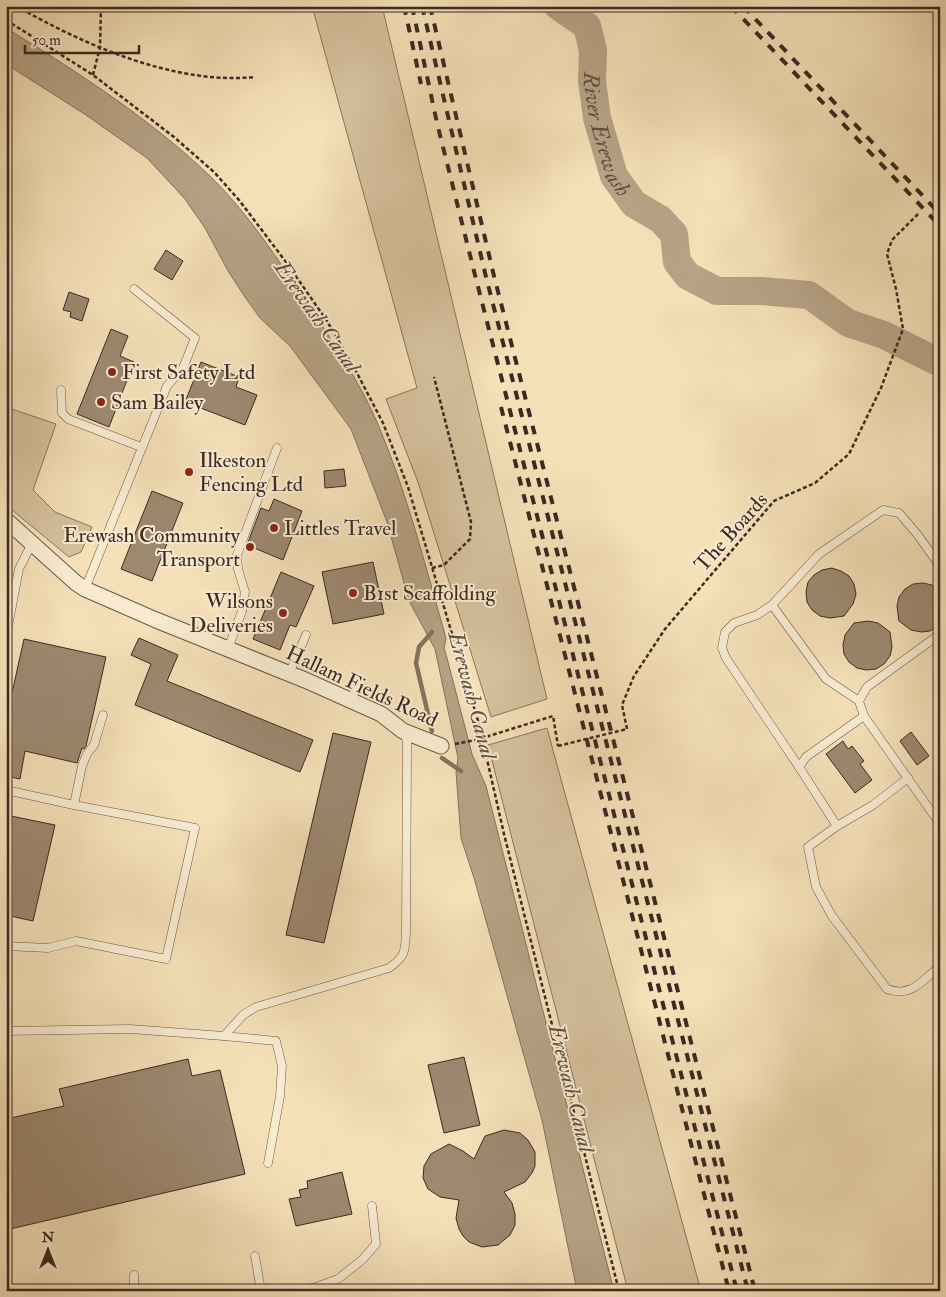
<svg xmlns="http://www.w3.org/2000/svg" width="946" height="1297" font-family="'IM FELL Double Pica',serif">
<rect width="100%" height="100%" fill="#f5e0b8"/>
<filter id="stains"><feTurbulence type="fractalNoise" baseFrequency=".004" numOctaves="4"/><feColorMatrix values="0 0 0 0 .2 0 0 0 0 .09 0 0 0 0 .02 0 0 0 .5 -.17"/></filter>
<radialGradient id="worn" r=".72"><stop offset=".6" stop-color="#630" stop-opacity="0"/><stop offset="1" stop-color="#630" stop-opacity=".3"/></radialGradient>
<g fill="#d6c19e" stroke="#8a7560">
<path d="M312,6H382L547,699L491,717L419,485L386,399L417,388Z"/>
<path d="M6,407L56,424L33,490L55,512L92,527L81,552L69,557L6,505Z"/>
<path d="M547,728L701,1291H628L488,745Z"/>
</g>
<path fill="#b6a285" stroke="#86725d" d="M6,28C76,71 152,120 211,177C248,213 279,261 308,304C333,342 359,381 377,422C407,492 425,565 446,638L444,648L447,658L472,754L486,786L614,1291H577L542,1120L474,878L461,838L456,772L458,758L435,649L409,601L387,522L351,429L290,346L260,318L245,297L228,271L205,228L185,199L147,158L86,115L6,64Z"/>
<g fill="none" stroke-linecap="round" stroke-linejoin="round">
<g stroke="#86725d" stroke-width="4.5">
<path d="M432,632L419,647L416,663L432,731"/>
<path d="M442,758L461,771"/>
</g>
<path stroke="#b6a285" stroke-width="28" id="s1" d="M558,6L587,26L593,50L592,81L597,118L614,176L634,204L660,219L674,234L677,262L688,276L717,291H761L809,295L848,323L884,335L940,363"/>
</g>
<g fill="#9d8870" stroke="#3d2922">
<path d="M166,250L183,261L172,280L154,269Z"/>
<path d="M69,292L89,299L82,321L70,317L71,312L63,310Z"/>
<path d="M111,329L128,336L120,356L134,362L109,427L77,414Z"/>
<path d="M201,362L239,377L236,387L257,395L245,425L185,402Z"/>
<path d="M344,469L346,486L325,488L324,471Z"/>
<path d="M152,491L183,503L152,581L121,569Z"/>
<path d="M274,499L302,511L283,560L247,545L261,508L269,511Z"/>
<path d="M373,562L384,614L333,624L322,572Z"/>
<path d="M832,568L841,571L849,576L854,584L856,594L853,604L844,616L830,618L820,616L812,610L807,602L806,592L808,582L814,575L822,570Z"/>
<path d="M281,572L314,586L296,627L290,625L280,650L253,639Z"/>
<path d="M923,583L932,585L940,591V625L930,631L921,632L911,630L899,621L897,606L899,597L905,589L913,584Z"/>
<path d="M868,621L878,623L890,632L892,647L890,656L884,664L876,669L866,670L857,668L849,662L844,654L843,645L845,635L854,623Z"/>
<path d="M139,638L178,655L167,681L313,740L300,772L135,705L151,664L131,655Z"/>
<path d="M24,639L106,657L86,746L84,749L82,748L77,763L25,751L20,779L6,776V720Z"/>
<path d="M911,732L929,756L917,765L900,741Z"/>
<path d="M333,733L371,742L324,943L286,935Z"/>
<path d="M843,741L848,749L852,746L864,761L860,764L872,780L855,793L826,754Z"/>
<path d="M6,815L55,825L33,921L6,915Z"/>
<path d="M464,1057L480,1125L444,1133L428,1065Z"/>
<path d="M188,1059L192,1076L220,1070L245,1174L6,1230V1119L64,1106L59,1089Z"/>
<path d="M504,1130L520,1133L528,1140L535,1152V1166L532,1173L525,1182L504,1192L512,1203L515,1214V1225L510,1235L498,1245L482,1247L469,1242L463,1236L459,1229L456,1218L459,1200L440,1197L428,1189L423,1178L424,1166L431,1154L449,1144L463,1151L474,1159L485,1136Z"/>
<path d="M342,1172L352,1214L296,1226L289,1199L301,1197L299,1190L308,1188L307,1181Z"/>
</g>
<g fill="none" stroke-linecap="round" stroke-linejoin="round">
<g stroke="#6b5748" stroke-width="9">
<g id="service">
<path d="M61,390L62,413L68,419L141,447"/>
<path d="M85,589L167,386L183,368L195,338L134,289"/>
<path d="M772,605L757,615L734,623L725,632L722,648L726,658L799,767"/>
<path d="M940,634L867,687L859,701L864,716L940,824"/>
<path d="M6,637L19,569L32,543"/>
<path d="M228,649L242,611L245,592L238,569L237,555L277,448"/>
<path d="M289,674L306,635"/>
<path d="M352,701L357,681"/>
<path d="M859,701L826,679L772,605L819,554L883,510L899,513L917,534L940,566"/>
<path d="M864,716L806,757L799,767L837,826L808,847L816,887L832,916L887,989C911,998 922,981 940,966"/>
<path d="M6,790L74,805"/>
<path d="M837,826L873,805L908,778"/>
<path d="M6,946L48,948L76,941L166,959L195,828L74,805L82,766L87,754L94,745L103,715"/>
<path d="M6,1031L130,1029L224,1036L243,1015L256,1007L389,968C405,957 405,952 406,933L407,750V741L403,731"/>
<path d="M224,1036L276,1041L282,1066L280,1096L268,1163"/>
<path d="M255,1256L261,1291"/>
<path d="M132,1291L134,1287V1275"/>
<path d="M305,1291L338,1279L362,1260L376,1244L372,1206"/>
</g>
</g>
<g stroke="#6b5748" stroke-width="17">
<path id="minor" d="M6,520L76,583L85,589L156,620L305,680L381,714L403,731L441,746"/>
</g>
<g stroke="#3d2922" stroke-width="2.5" stroke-dasharray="4 2.5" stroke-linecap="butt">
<path d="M16,6C85,45 174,85 255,77"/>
<path d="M6,20L93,75L174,137L214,172L239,200L286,262L327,321L357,373L383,423L408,487L479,724L504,834L619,1291"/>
<path d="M93,75L100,47L101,6"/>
<path d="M432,568L444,565L470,539L471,522L434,377"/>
<path d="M627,729L622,705L634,676L665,629L774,501L815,483L849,454L881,388L903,329L896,289L887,254L892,240L918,214"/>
<path d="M455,744L476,740L553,716L558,746"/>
</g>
<use href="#service" stroke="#f8ebd1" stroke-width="8"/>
<use href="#minor" stroke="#f8ebd1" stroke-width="15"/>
<g stroke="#3d2922" stroke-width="4" stroke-dasharray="9 9" stroke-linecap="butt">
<path d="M404,6L421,84"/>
<path d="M412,6L437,123L476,279L737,1291"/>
<path d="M422,6L486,277L748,1291"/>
<path d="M430,6L494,276L755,1291"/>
<path d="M731,6L940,226"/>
<path d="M743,6L940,214"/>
<path d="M501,407L729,1291"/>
</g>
<path stroke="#3d2922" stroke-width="2.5" stroke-dasharray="4 2.5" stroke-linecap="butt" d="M558,746L627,729"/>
</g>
<g fill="#8f2418" stroke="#f8ebd1" stroke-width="2">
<circle cx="112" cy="372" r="5"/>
<circle cx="101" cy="402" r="5"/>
<circle cx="189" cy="472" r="5"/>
<circle cx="274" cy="528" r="5"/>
<circle cx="250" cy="547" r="5"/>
<circle cx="353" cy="593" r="5"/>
<circle cx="283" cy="613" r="5"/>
</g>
<g text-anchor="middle" stroke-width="4" stroke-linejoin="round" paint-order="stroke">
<g font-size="21" fill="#3d2922" stroke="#f8ebd1" text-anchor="start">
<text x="122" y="379">First Safety Ltd</text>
<text x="111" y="409">Sam Bailey</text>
<text x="199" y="467">Ilkeston<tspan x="199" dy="24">Fencing Ltd</tspan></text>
<text x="284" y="535">Littles Travel</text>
<text x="240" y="542" text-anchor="end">Erewash Community<tspan x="240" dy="24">Transport</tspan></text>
<text x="363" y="600">B1st Scaffolding</text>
<text x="273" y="608" text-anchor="end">Wilsons<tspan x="273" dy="24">Deliveries</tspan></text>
</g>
<g font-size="21" fill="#3d2922" stroke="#f8ebd1">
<text transform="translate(731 532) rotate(-48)" y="7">The Boards</text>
<text transform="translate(362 686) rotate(25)" y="7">Hallam Fields Road</text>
</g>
<g font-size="22" font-style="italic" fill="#614d40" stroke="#f8ebd1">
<text dy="8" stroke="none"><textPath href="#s1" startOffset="146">River Erewash</textPath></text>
<text transform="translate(318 316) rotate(55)" y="8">Erewash Canal</text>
<text transform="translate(473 695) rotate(75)" y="8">Erewash Canal</text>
<text transform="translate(572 1088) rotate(76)" y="8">Erewash Canal</text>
</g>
</g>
<rect width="946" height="1297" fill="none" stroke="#f5e0b8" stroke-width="25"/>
<rect x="8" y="8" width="931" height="1282" fill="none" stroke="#3d2922" stroke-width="2.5"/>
<rect x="12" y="12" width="921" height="1272" fill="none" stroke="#3d2922"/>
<g transform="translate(48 1250)" stroke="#f8ebd1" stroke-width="4" paint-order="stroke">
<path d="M0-4L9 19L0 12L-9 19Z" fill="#3d2922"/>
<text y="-8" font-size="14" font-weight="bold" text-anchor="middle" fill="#3d2922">N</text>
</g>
<path d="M25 45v8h114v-8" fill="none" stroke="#3d2922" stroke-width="2.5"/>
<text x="32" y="45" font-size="15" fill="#3d2922" stroke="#f8ebd1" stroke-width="4" paint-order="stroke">50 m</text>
<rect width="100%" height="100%" filter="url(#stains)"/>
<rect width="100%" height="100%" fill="url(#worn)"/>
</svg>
